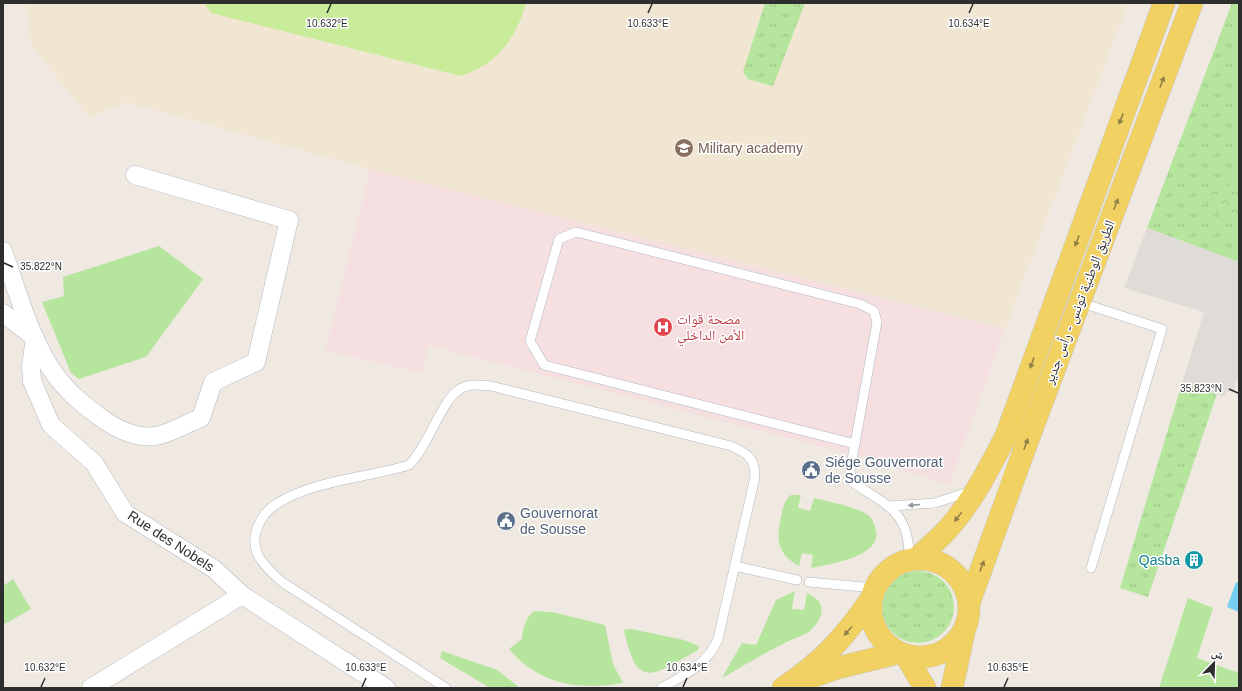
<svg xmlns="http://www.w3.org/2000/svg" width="1242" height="691" font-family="Arial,'Noto Naskh Arabic',sans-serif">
<defs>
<pattern id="grass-tufts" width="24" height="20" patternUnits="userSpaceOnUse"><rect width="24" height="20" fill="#b6e59e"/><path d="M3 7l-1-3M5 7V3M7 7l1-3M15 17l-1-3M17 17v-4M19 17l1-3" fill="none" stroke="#9dc588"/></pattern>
<pattern id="forest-crowns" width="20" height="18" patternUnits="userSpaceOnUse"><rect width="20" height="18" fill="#b6e59e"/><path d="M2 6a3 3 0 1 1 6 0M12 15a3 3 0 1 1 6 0" fill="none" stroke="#9dc588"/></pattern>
</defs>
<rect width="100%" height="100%" fill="#efe9e1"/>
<path fill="#f0e6d1" d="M26,3H1128L1005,329L370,169L126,102L89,118L32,46Z"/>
<path fill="#f5dfe0" d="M370,169L1005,329L949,485L865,458L428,345L421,373L325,350Z"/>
<g fill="url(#grass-tufts)">
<path d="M765,3H805L773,86L748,79L743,72Z"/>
<path d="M1232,3H1239V262L1147,228Z"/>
<path d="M1182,383L1217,394L1148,597L1120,588Z"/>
<circle cx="918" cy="607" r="36"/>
</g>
<path fill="url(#forest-crowns)" d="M1239,180V216L1220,218L1215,209L1207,204L1208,196L1214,186H1225Z"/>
<g fill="#b6e59e">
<path d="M159,246L203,279L146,357L79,379L71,373L42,302L64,296L63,277Z"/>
<path d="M791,495H801L798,508L810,511L814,498C826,501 864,508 871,518C873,520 874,524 875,527C886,556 830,564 811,568L813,555L802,553L799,566C777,554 776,540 781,517C783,508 784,501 791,495Z"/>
<path d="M13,579L31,609L3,625V586Z"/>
<path d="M795,591L792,609L804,610L807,593C828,602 824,618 810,631C804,636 794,638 787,642C765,652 744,666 722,678L742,643L756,645L776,600Z"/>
<path d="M1188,598L1213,608L1197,658L1239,673V688H1159Z"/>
<path d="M534,611L552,612L605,625L613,664L623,683C579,691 538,684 509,649L522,639C523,627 525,619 534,611Z"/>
<path d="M631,629L684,640L699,646L698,650C652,676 637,691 624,630Z"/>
<path d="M442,651L497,670L520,688H490L440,658Z"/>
</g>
<path fill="#c9ec9a" d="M204,3H526C515,40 498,63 461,76L211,13Z"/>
<path fill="#dfdcd8" d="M1147,228L1239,262V374L1233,393L1226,391L1224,397L1182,383L1204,312L1124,288Z"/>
<path fill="#75cff0" d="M1236,582L1239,583V612L1227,607Z"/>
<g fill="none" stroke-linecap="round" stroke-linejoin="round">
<g stroke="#b4b7c1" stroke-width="10">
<g id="service">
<path d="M1079,302L1162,329L1091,568"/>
<path d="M855,444L544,365L530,341L559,239L576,232L860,304L874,311L877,322L850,471L852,482C887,506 910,511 909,559"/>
<path d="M890,506L935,503L971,491"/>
<path d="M735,566L797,580"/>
<path d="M809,582L874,588"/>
<path d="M446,688L282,582C273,574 263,565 258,555C249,536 261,513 278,503C315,480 367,478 409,465C428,447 442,399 460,389C469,383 481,385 491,386L731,446C747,453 755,458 755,477L718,639C708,664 683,676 661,688"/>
</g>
</g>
<g stroke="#b4b7c1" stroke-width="19">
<g id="minor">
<path d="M3,251C19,295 34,356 68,390C77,400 89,409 100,417C116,429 137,439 156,436C171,433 187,423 201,418L213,382L256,362L289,220L135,175"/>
<path d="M3,313L35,338L31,366L32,381L51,425L94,463L125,513L214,569L242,595L386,688"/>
<path d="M91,688L242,595"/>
</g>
</g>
<g stroke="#c9c9c9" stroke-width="23">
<g id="primary">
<circle cx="920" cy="608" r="49"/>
<path d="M916,559C927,549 938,540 948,529C973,501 989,468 1006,436L1164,3"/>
<path d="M969,603L1026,445L1192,3"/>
<path d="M906,656L925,688"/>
<path d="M804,680L837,668L898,653"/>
<path d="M783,688C821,663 845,637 871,599"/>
<path d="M952,688L964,632"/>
</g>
</g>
<use href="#service" stroke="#fff" stroke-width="9"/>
<use href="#minor" stroke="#fff" stroke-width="18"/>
<use href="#primary" stroke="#f2d163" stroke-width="22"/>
</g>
<defs><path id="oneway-solid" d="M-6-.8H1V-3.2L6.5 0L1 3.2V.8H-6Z"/></defs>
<g fill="#908048">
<use href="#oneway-solid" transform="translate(1162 82) rotate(-69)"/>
<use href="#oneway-solid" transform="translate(1121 119) rotate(110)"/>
<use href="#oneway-solid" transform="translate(1116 204) rotate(-69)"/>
<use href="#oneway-solid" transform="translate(1077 241) rotate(110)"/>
<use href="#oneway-solid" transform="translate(1032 363) rotate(110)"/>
<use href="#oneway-solid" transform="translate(1026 444) rotate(-70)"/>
<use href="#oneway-solid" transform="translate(958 517) rotate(129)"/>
<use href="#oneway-solid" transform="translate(982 566) rotate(-70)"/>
<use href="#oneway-solid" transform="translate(848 631) rotate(131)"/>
</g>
<use fill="#969696" href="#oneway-solid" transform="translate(914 505) rotate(175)"/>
<path fill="none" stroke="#2e2e2e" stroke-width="1.5" d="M327,13L331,4M648,13L652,4M969,13L973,4M4,263L13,267M1229,389L1238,393M41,687L45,678M362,687L366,678M683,687L687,678M1004,687L1008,678"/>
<defs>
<g id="university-disc" transform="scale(1)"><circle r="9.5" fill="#8d6e63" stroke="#fff"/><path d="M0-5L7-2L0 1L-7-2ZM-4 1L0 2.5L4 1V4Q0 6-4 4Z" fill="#fff"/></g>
<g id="hospital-disc" transform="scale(1)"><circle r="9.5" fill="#e0444e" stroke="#fff"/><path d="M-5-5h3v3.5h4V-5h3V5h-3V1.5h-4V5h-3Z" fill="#fff"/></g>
<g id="civic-disc" transform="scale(1)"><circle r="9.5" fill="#5c6f8a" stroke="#fff"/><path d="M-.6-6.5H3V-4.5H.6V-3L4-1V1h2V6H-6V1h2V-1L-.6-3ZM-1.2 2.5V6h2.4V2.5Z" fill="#fff"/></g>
<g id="building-disc" transform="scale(1)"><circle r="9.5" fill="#0f9aa8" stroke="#fff"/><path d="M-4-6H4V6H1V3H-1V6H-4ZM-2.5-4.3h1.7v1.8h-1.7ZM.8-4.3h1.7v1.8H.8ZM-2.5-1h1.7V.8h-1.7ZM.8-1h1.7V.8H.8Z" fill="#fff"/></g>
</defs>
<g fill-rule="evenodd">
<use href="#university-disc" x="684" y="148"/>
<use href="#hospital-disc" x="663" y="327"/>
<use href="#civic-disc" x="811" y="470"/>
<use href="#civic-disc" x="506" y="521"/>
<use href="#building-disc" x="1194" y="560"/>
</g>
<g text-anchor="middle" stroke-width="3" stroke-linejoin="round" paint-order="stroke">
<g font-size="14" fill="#785e54" stroke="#fff" text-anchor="start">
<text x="698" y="153">Military academy</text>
</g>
<g font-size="14" fill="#2e2e2e" stroke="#fff">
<text transform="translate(1079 302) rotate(-69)" y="5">الطريق الوطنية تونس - رأس جدير</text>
<text transform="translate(171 541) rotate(33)" y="5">Rue des Nobels</text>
</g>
<g font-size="14" fill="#be3a42" stroke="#fff" text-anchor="start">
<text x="677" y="324">مصحة قوات<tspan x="677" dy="16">الأمن الداخلي</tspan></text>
</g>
<g font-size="14" fill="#4e5e75" stroke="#fff" text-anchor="start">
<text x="825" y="467">Siége Gouvernorat<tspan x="825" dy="16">de Sousse</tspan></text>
<text x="520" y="518">Gouvernorat<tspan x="520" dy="16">de Sousse</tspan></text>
</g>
<g font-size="14" fill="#0d838f" stroke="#fff" text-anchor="end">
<text x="1180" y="565">Qasba</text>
</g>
</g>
<g font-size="10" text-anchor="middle" fill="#2e2e2e" stroke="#fff" stroke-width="3" stroke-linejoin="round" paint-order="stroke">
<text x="327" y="27">10.632°E</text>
<text x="648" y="27">10.633°E</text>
<text x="969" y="27">10.634°E</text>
<text x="41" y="270">35.822°N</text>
<text x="1201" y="392">35.823°N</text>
<text x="45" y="671">10.632°E</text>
<text x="366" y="671">10.633°E</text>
<text x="687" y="671">10.634°E</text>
<text x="1008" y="671">10.635°E</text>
</g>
<rect width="1242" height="691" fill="none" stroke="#2e2e2e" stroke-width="8"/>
<g transform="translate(1214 663) rotate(23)" stroke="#ffffff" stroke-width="3" paint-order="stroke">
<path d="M0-3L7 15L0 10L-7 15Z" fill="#2e2e2e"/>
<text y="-6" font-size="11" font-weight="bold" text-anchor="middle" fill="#2e2e2e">ش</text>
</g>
</svg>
